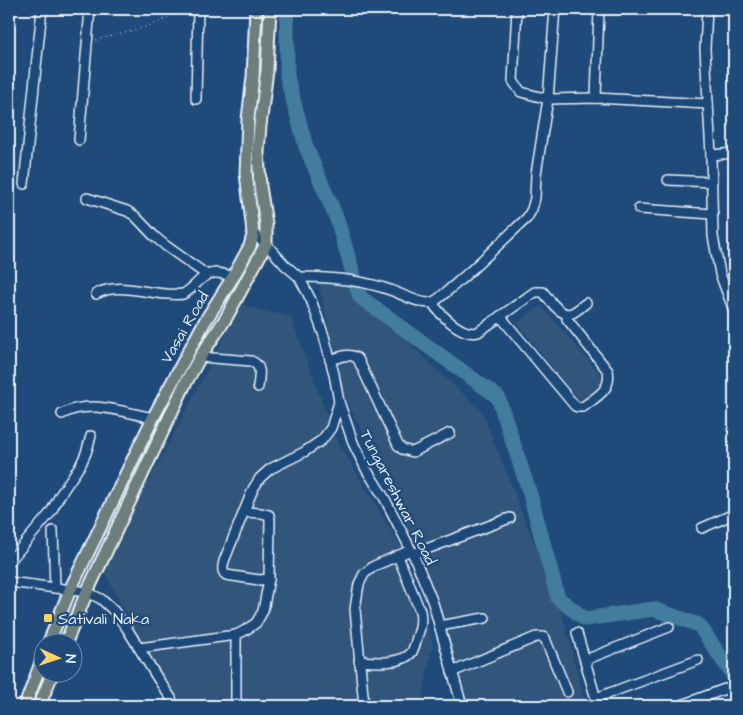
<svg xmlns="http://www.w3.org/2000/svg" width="743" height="715" font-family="'Architects Daughter',sans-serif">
<rect width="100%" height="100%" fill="#1f4a7a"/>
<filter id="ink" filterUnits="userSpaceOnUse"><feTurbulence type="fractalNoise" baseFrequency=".02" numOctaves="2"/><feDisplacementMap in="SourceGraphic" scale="10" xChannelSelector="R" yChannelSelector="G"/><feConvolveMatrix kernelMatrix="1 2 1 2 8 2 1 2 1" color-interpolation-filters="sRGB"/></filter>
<g filter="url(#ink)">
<g fill="#32557c">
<path d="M318,279L348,287L482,411L563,617L586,706H468L399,500L343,395Z"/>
<path d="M241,305L291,317L335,437L401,547L433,644L421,706H175L103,569Z"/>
<path d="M541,305L606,381L580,402L517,323Z"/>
</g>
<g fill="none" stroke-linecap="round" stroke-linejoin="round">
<path stroke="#437c9e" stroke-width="15" d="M287,9V77L306,147L337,219L360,297L498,397L530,494L558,598L585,619L654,609L699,625L733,675L734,679"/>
<g stroke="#e8f1f8" stroke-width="12">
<g id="minor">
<path d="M517,9L513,81L521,92L548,99L596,98L708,104"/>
<path d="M707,9L705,49L711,155L713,236L720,274L734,311"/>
<path d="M596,98L599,9"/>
<path d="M196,99L198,9"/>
<path d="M79,140L90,9"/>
<path d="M711,155L734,153"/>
<path d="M668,180L712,182"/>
<path d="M24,184L42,9"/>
<path d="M87,198L127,211L135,216L154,236L166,246L207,275"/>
<path d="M639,209L713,214"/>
<path d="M253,233L266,244L285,265L299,277L311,300L324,336L334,374L339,402L354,445L366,469L385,499L413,554L433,603L462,706"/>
<path d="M299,277C330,277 363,280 393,291C401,294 424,306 433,302C438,300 446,292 451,288C477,266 502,241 527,218L532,209L535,198L536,174L548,99L555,9"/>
<path d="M96,294C117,282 144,293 167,294C172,294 178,295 183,294C192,290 200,278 207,275C214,271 226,274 233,277"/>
<path d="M432,302C440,315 463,337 478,332L535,292H543C550,300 561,318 572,313C577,311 582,306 586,303"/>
<path d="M500,316L575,406L578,407H583C596,397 612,390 608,371L567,319"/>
<path d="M200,357L251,361C263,366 259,376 258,387"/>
<path d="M330,360C340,357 350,352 358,359L398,445L402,449L413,452L450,433"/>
<path d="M62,414C90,399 123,412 153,418"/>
<path d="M244,512L261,513L269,515L270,520L269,579"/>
<path d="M702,528L734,514"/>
<path d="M53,531L55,588"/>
<path d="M413,554L510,518"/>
<path d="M9,562L51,512L60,495L81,464L86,453L91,436"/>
<path d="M9,582L87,592L101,599L114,611L126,627L158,679L171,698L173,706"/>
<path d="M439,626L485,618"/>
<path d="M577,633L598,706"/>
<path d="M139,648L236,635L244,631L256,623L263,611L269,579L259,580L226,575C221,571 223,566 224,561L253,489L260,478L270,469L304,452L322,440L331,428L339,402"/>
<path d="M585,660L669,627"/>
<path d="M359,661C373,662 402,665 412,652C414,648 416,642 417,637C421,628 422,621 420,611L398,556"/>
<path d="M452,672L536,637H542L545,638L546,641L567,692"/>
<path d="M596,698L698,660"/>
<path d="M236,706V635"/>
<path d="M364,706L355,609L359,584L364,574L374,566L411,550"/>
<path d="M679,706L725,689"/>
</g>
</g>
<g stroke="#e8f1f8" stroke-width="15">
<g id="major">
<path d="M49,642L70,590L153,418L204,323L233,277L250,246L253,235L252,223L246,173L248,119L253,77L256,9"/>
<path d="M66,642L87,592L184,386L200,357L226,318L266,244V224L260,186L258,151L260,126L267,70L270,9"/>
<path d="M25,706L42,660"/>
<path d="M39,706L53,672"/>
</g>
</g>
<path stroke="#e8f1f8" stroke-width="1" stroke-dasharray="1 4" stroke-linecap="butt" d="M96,40C117,34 166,26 178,9"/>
<use href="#minor" stroke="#1f4a7a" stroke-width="9"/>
<use href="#major" stroke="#6d7e7c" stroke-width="11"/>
</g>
</g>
<rect fill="#ffd166" stroke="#1f4a7a" stroke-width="2" x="43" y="613" width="10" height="10" rx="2.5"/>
<g text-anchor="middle" stroke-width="4.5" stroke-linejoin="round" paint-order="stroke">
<g font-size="16" fill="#e8f1f8" stroke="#1f4a7a">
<text transform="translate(184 327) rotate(-60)" y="6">Vasai Road</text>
<text transform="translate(399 497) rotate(63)" y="6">Tungareshwar Road</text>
</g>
<g font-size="16" fill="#e8f1f8" stroke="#1f4a7a" text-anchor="start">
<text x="58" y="624">Sativali Naka</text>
</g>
</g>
<rect width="743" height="715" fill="none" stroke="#1f4a7a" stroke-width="30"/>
<rect x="15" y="15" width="713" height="685" fill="none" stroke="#e8f1f8" stroke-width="2" filter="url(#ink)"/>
<g transform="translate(58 658) rotate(93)"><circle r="24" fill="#1f4a7a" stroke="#6f8dac"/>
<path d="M0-4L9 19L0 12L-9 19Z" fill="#ffd166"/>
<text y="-8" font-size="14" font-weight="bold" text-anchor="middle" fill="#e8f1f8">N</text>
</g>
</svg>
